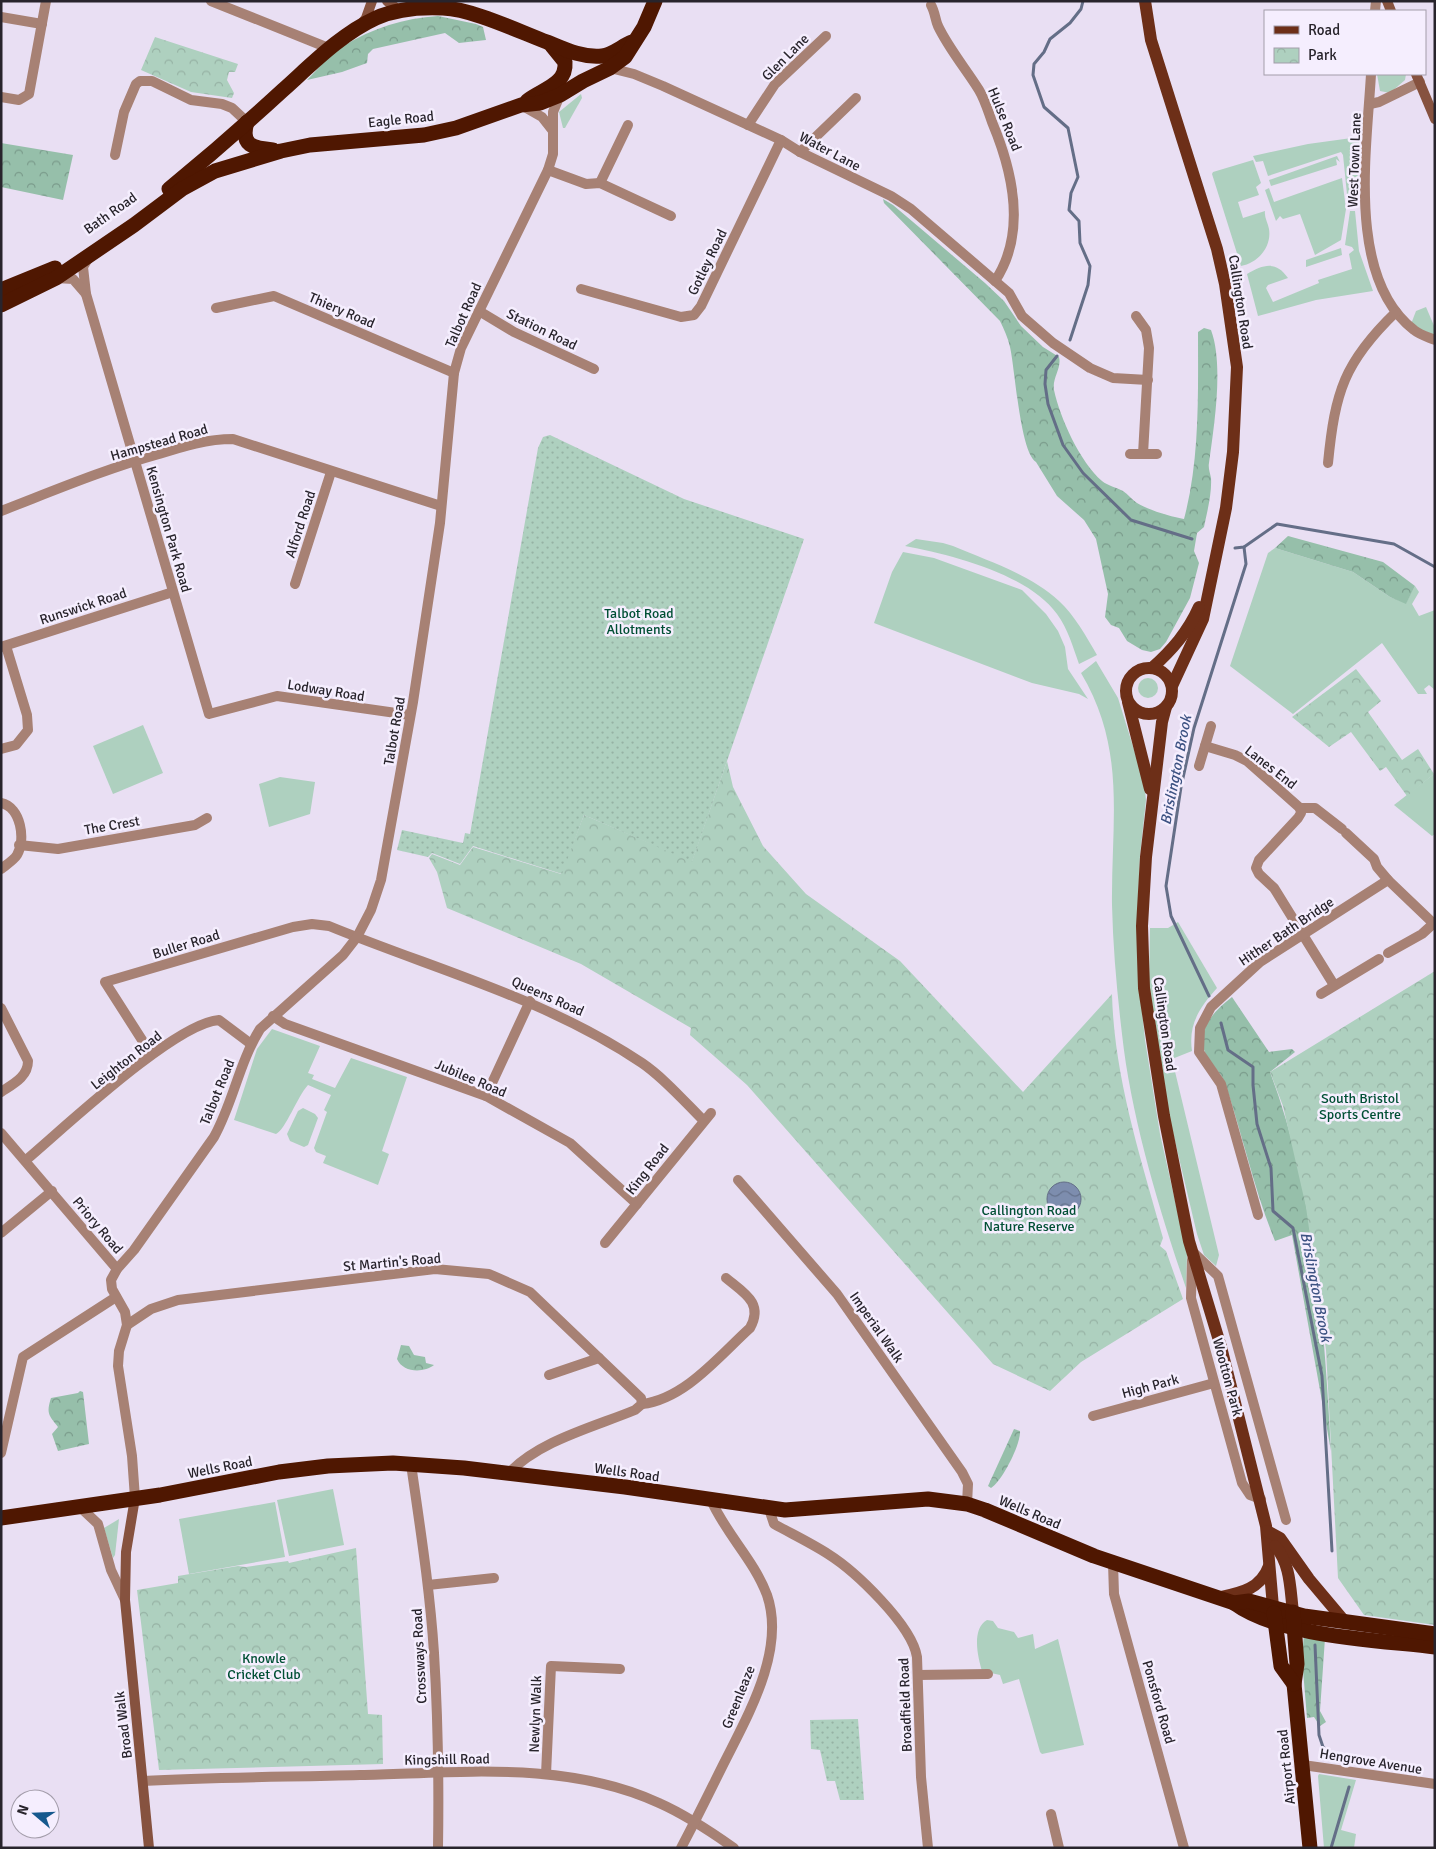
<svg xmlns="http://www.w3.org/2000/svg" width="1436" height="1849" font-family="Signika,sans-serif">
<defs>
<pattern id="forest-crowns" width="20" height="18" patternUnits="userSpaceOnUse" patternTransform="scale(1.25)"><rect width="20" height="18" fill="#96bfaa"/><path d="M2 6a3 3 0 1 1 6 0M12 15a3 3 0 1 1 6 0" fill="none" stroke="#7a9b8b"/></pattern>
<pattern id="park-crowns" width="20" height="18" patternUnits="userSpaceOnUse" patternTransform="scale(1.25)"><rect width="20" height="18" fill="#aed0bf"/><path d="M2 6a3 3 0 1 1 6 0M12 15a3 3 0 1 1 6 0" fill="none" stroke="#96b2a4"/></pattern>
<pattern id="garden-dots" width="8" height="8" patternUnits="userSpaceOnUse" patternTransform="scale(1.25)"><rect width="8" height="8" fill="#aed0bf"/><path d="M2 2h.1M6 6h.1" fill="none" stroke="#96b2a4" stroke-width="1.8" stroke-linecap="round"/></pattern>
<pattern id="water-waves" width="16" height="10" patternUnits="userSpaceOnUse" patternTransform="scale(1.25)"><rect width="16" height="10" fill="#7d8dae"/><path d="M0 5q4-4 8 0t8 0" fill="none" stroke="#66738e"/></pattern>
</defs>
<rect width="100%" height="100%" fill="#e9dff3"/>
<g fill="#aed0bf">
<path d="M1377,74H1406L1405,80L1390,93L1380,91Z"/>
<path d="M581,94L582,98L565,128H563L559,112Z"/>
<path d="M1359,137V145L1356,146L1357,149L1359,148L1356,206L1348,204L1343,155L1341,152L1268,176L1263,161L1256,162L1253,156L1308,144Z"/>
<path d="M1337,156L1340,162L1336,159L1337,165L1271,186L1269,180Z"/>
<path d="M1253,160L1261,183L1256,187L1259,195L1238,202L1243,218L1265,211C1264,217 1268,223 1269,229C1272,248 1257,263 1241,266L1212,174L1213,172Z"/>
<path d="M1342,178L1346,209L1341,240L1315,255L1300,214L1283,219L1280,216L1276,221L1265,190L1269,188L1274,202Z"/>
<path d="M1350,211H1355L1359,251L1373,291L1316,300L1258,316L1247,274C1263,265 1276,260 1288,278L1268,285L1266,288L1273,302L1319,283L1318,280L1352,269L1349,254L1354,250L1352,247L1345,245Z"/>
<path d="M1341,248L1342,255L1306,267V260Z"/>
<path d="M1426,307L1435,328V338L1411,324L1416,311Z"/>
<path d="M916,539L943,543L953,546C988,561 1030,574 1059,601C1075,616 1086,636 1097,655L1079,664C1073,647 1068,629 1057,614C1028,574 952,555 905,546Z"/>
<path d="M1275,548L1353,572L1390,597L1406,603L1415,586L1419,592L1412,604L1419,616L1435,610V690L1429,685L1424,689L1427,694H1418L1382,643L1293,714L1230,666L1268,553Z"/>
<path d="M903,552L934,558L1022,590L1046,614L1058,631L1065,647L1068,669L1088,699L1079,694L1032,683L874,623L892,572Z"/>
<path d="M1096,661L1118,698L1144,782L1146,800L1140,856L1138,903L1139,981L1145,1040L1160,1134L1187,1254L1186,1288C1159,1209 1131,1117 1122,1034C1117,992 1113,948 1112,905C1111,821 1127,750 1081,673Z"/>
<circle cx="1148" cy="688" r="10"/>
<path d="M143,725L163,773L113,794L93,746Z"/>
<path d="M1434,774L1435,834L1432,836L1394,805Z"/>
<path d="M280,777L315,782L310,814L269,827L259,784Z"/>
<path d="M1178,922L1217,988C1200,1007 1188,1024 1192,1051L1172,1059L1219,1255L1216,1266L1204,1255L1197,1234L1170,1120L1149,984L1150,928H1168Z"/>
<path d="M272,1029L320,1046L308,1073L314,1075L312,1079L335,1088L351,1058L407,1077L382,1151L389,1154L378,1185L323,1163L326,1156L316,1152L314,1148L327,1112L324,1110L331,1095L308,1085C297,1097 286,1129 276,1134L234,1120L257,1049Z"/>
<path d="M303,1108L315,1114L318,1118L308,1145L304,1147L290,1141L287,1134L298,1111Z"/>
<path d="M333,1489L344,1545L289,1556L277,1500Z"/>
<path d="M275,1502L285,1557L189,1574L179,1519Z"/>
<path d="M119,1519L115,1555L113,1558L104,1528Z"/>
<path d="M987,1620L993,1621L998,1628L1014,1632L1018,1638L1033,1634L1035,1649L1058,1639L1084,1745L1042,1754L1040,1752L1019,1679L1003,1684L1000,1675L982,1671C978,1658 971,1629 987,1620Z"/>
<path d="M1319,1774L1356,1780L1341,1830L1356,1834L1354,1848H1324L1318,1776Z"/>
</g>
<g fill="url(#forest-crowns)">
<path d="M438,16L476,24L483,27L486,40L459,43L445,33L373,49L368,54L367,63L342,72L307,80C318,69 330,54 343,46C373,28 404,18 438,16Z"/>
<path d="M1,143L73,155L63,200L1,187Z"/>
<path d="M883,199L893,205L985,283L1004,301L1021,326L1043,347L1059,357C1062,368 1052,378 1054,390C1060,418 1080,462 1102,481C1108,486 1116,487 1123,491C1128,494 1132,500 1137,503C1148,510 1172,517 1184,519C1200,459 1198,394 1198,332L1204,328L1211,330C1224,365 1214,426 1209,463C1208,468 1210,473 1211,478C1212,494 1207,512 1204,527L1197,533L1194,551L1199,563L1190,598L1166,642L1160,649L1151,652L1142,650L1127,641L1119,628L1111,625L1105,617L1108,594L1096,539L1084,520L1057,496L1036,462C1020,452 1015,368 1010,347C1008,338 1004,329 1000,321L884,203Z"/>
<path d="M1288,536L1383,562L1415,586L1406,604L1390,597L1353,572L1275,548Z"/>
<path d="M1232,997L1269,1052L1292,1049L1295,1052L1270,1072C1315,1191 1324,1324 1331,1451L1292,1235L1275,1241C1254,1190 1243,1136 1225,1083C1220,1069 1204,1060 1203,1044C1201,1023 1217,1009 1232,997Z"/>
<path d="M401,1345L409,1346L414,1355L425,1357L426,1363L434,1365C424,1373 403,1373 397,1359Z"/>
<path d="M80,1391L83,1392L89,1444L58,1451L52,1434L58,1427C49,1415 46,1414 51,1398L78,1393Z"/>
<path d="M1014,1429L1020,1431C1021,1444 1002,1481 991,1488L988,1486Z"/>
<path d="M1304,1634L1325,1638L1320,1711L1326,1722L1320,1726L1314,1717L1307,1718L1302,1658Z"/>
</g>
<g fill="url(#park-crowns)">
<path d="M155,37L238,64L235,72H229L227,80L234,93L232,98L191,92L141,70Z"/>
<path d="M1356,669L1381,701L1368,712L1402,760L1418,749L1434,774L1407,796L1386,767L1380,771L1351,732L1329,747L1292,717Z"/>
<path d="M727,761L733,787L763,846L806,894L900,961L1023,1092L1112,994C1114,1077 1141,1159 1163,1238L1160,1246L1166,1251L1183,1299L1081,1362L1050,1391L993,1364L747,1085L690,1035L691,1028L581,964L447,908L437,872L429,858L432,854L460,865L473,847L561,874L584,815L692,861Z"/>
<path d="M1435,971V1625L1364,1615L1338,1578L1326,1350L1306,1207L1283,1106L1270,1072Z"/>
<path d="M356,1548L368,1714L382,1715L383,1764L159,1770L137,1590L178,1583V1576L238,1566L246,1567L288,1561L289,1563Z"/>
</g>
<g fill="url(#garden-dots)">
<path d="M550,435L684,499L804,539L692,862L584,815L562,874L473,846L460,864L432,853L428,857L397,850L402,830L463,843L465,833L470,834L538,448L543,437Z"/>
<path d="M858,1719L864,1800H840L835,1781H827L820,1750L811,1749L810,1720Z"/>
</g>
<circle fill="url(#water-waves)" stroke="#646e87" cx="1064" cy="1199" r="17"/>
<g fill="none" stroke-linecap="round" stroke-linejoin="round">
<g stroke="#646e87" stroke-width="3">
<path d="M1070,340L1088,285L1090,266L1080,243L1079,221L1069,210L1071,193L1078,177L1068,128L1044,107L1033,75L1034,64L1044,52L1050,39L1070,23L1081,9L1083,1"/>
<path d="M1057,356L1046,370L1045,384L1048,404L1063,445L1083,473L1131,520L1192,539"/>
<path d="M1235,548L1244,547L1277,524L1394,544L1435,567"/>
<path d="M1209,996L1171,916L1166,886L1181,787L1194,728L1246,564L1244,547"/>
<path d="M1221,1023L1228,1050L1253,1067V1085L1257,1124L1271,1168L1273,1211L1293,1228L1322,1376L1332,1551"/>
<path d="M1315,1645L1319,1735L1323,1747L1331,1754"/>
<path d="M1331,1848L1349,1787"/>
</g>
<g stroke="#a78174" stroke-width="10">
<path d="M211,1L331,49"/>
<path d="M931,5C935,12 935,19 938,26C949,49 966,69 979,90C985,100 988,111 992,122C1013,172 1027,233 995,281"/>
<path d="M1375,11L1376,1"/>
<path d="M1,17L42,24"/>
<path d="M610,68L634,74L663,86L781,140L800,152L891,196L911,209L1009,293L1022,316L1053,343L1090,368L1113,378L1148,380"/>
<path d="M1371,74C1367,148 1346,278 1414,330C1420,335 1428,337 1435,340"/>
<path d="M1,97L19,100L29,94L46,1"/>
<path d="M1370,104L1379,102L1420,82"/>
<path d="M521,105L542,117L553,131"/>
<path d="M748,125L775,84L826,36"/>
<path d="M800,152L856,98"/>
<path d="M115,155L124,112L136,84L140,81H152L191,100L222,104L232,108L247,122"/>
<path d="M548,170L586,184L600,183L671,216"/>
<path d="M600,183L628,125"/>
<path d="M89,257L83,267L86,294L209,714L277,696L410,715"/>
<path d="M56,278L73,279L86,294"/>
<path d="M581,289L681,317L694,315L701,306L781,140"/>
<path d="M216,308L274,296L454,373"/>
<path d="M479,311L514,332L594,369"/>
<path d="M1136,316L1146,330L1149,348L1143,454"/>
<path d="M1130,454H1157"/>
<path d="M1328,463C1335,392 1344,362 1396,312"/>
<path d="M1,511C53,491 105,469 159,454C184,446 207,439 233,439L441,506"/>
<path d="M295,584L331,472"/>
<path d="M1,647L173,592"/>
<path d="M1205,746L1235,755L1247,761L1300,808H1315L1342,829"/>
<path d="M1,749L16,745L28,730L27,715L6,646"/>
<path d="M1199,766L1211,726"/>
<path d="M1,803C21,807 26,840 17,855C14,860 6,865 1,869"/>
<path d="M1300,808L1301,813L1298,818L1259,860L1256,868L1259,874L1274,888L1334,985"/>
<path d="M1346,833L1374,859L1377,867L1388,880L1435,925"/>
<path d="M19,845L58,849L195,825L207,818"/>
<path d="M1388,953L1422,934L1433,924"/>
<path d="M1321,994L1379,959"/>
<path d="M1,1008L28,1061C28,1077 13,1084 1,1092"/>
<path d="M273,1016L285,1024L486,1096L570,1143L637,1204"/>
<path d="M151,1054L105,982L293,927L312,924L329,926C436,970 545,998 642,1063C664,1078 684,1101 703,1120"/>
<path d="M486,1096L530,1001"/>
<path d="M1,1133L117,1269"/>
<path d="M26,1160C64,1128 175,1023 219,1020L251,1044"/>
<path d="M738,1180L837,1294L962,1472L968,1484L967,1504"/>
<path d="M1258,1215L1221,1084L1199,1052L1200,1028L1211,1007L1260,962L1388,880"/>
<path d="M1,1233L52,1191"/>
<path d="M605,1243L711,1113"/>
<path d="M1192,1251L1218,1276L1286,1520"/>
<path d="M1192,1260L1191,1298L1242,1483L1250,1495L1261,1499"/>
<path d="M127,1325L151,1309L178,1300L435,1269L489,1274L530,1292L641,1398L642,1404L635,1410C594,1427 538,1441 508,1474"/>
<path d="M549,1375L599,1358"/>
<path d="M642,1404C685,1399 719,1356 750,1328C764,1303 744,1293 726,1278"/>
<path d="M1093,1416L1214,1383"/>
<path d="M1,1453L23,1357L116,1297"/>
<path d="M411,1464C420,1527 430,1590 434,1653C438,1718 439,1783 438,1848"/>
<path d="M135,1498L132,1456L118,1366L119,1351L127,1325L125,1312L112,1289L111,1280L117,1269L134,1250L214,1137C233,1103 239,1063 260,1029L343,955L357,937L371,910L381,880L413,702L440,523L454,373L461,348L548,170L553,154V112L560,95"/>
<path d="M80,1507L98,1524L111,1570L125,1600"/>
<path d="M769,1509L774,1524C792,1534 811,1543 828,1554C855,1571 912,1625 917,1657L921,1777L928,1848"/>
<path d="M1113,1563L1114,1594L1184,1848"/>
<path d="M428,1585L494,1578"/>
<path d="M918,1675L988,1674"/>
<path d="M1303,1765L1435,1784"/>
<path d="M546,1774L551,1666L620,1669"/>
<path d="M143,1781C215,1777 288,1777 360,1775C459,1773 566,1760 659,1803C686,1815 710,1831 734,1848"/>
<path d="M1051,1814L1059,1848"/>
<path d="M681,1848C696,1820 710,1791 724,1763C748,1715 786,1650 767,1595C754,1560 726,1534 711,1500"/>
</g>
<g stroke="#86523f" stroke-width="10">
<path d="M387,1L400,11"/>
<path d="M1387,1L1391,11"/>
<path d="M362,23L366,18L372,1"/>
<path d="M1416,74L1435,119"/>
<path d="M135,1498L126,1552L125,1600L149,1848"/>
</g>
<g stroke="#6d2f18" stroke-width="12">
<path d="M1145,1L1151,40L1217,249L1225,284L1237,367L1233,452L1226,508L1203,619L1172,686"/>
<path d="M1152,668C1172,650 1188,632 1199,607"/>
<circle cx="1149" cy="691" r="23"/>
<path d="M1128,702L1150,789"/>
<path d="M1166,707L1162,722L1146,857L1142,926L1144,988L1164,1116L1189,1241L1221,1347L1266,1526L1273,1607"/>
<path d="M1267,1531L1280,1538L1309,1579L1346,1623"/>
<path d="M1275,1546C1291,1564 1290,1589 1293,1612"/>
<path d="M1217,1598C1240,1593 1260,1590 1269,1566"/>
</g>
<g stroke="#4f1701" stroke-width="15">
<path d="M527,101C542,89 567,85 565,62L552,46"/>
<path d="M247,122C240,146 253,148 273,150"/>
<path d="M169,189C208,157 246,124 283,90C311,65 341,34 376,18C396,9 421,7 443,8C472,9 518,31 547,42C564,49 582,58 602,56C612,55 622,46 632,42"/>
<path d="M1,290L55,268"/>
<path d="M1,305L56,278L134,225L182,189L215,171L281,151L310,145L424,135L456,128L521,105L540,103L560,95L583,81L610,68L625,57L644,27L655,1"/>
<path d="M1,1518L160,1495L279,1472L328,1466L393,1463L464,1468L625,1487L785,1510L928,1499L967,1504L985,1510L1094,1556L1234,1603C1280,1637 1378,1640 1435,1647"/>
<path d="M1234,1603L1249,1601L1304,1616L1435,1634"/>
<path d="M1293,1612L1297,1664L1294,1684L1310,1848"/>
<path d="M1274,1613L1281,1666L1294,1684"/>
</g>
</g>
<g text-anchor="middle" stroke-width="5" stroke-linejoin="round" paint-order="stroke">
<g font-size="14" fill="#28242c" stroke="#f5eefe">
<text transform="translate(785 57) rotate(-45)" y="5">Glen Lane</text>
<text transform="translate(401 119) rotate(-6)" y="5">Eagle Road</text>
<text transform="translate(1005 119) rotate(68)" y="5">Hulse Road</text>
<text transform="translate(830 151) rotate(28)" y="5">Water Lane</text>
<text transform="translate(1354 160) rotate(-88)" y="5">West Town Lane</text>
<text transform="translate(110 213) rotate(-35)" y="5">Bath Road</text>
<text transform="translate(707 262) rotate(-64)" y="5">Gotley Road</text>
<text transform="translate(1241 302) rotate(81)" y="5">Callington Road</text>
<text transform="translate(342 310) rotate(23)" y="5">Thiery Road</text>
<text transform="translate(463 315) rotate(-66)" y="5">Talbot Road</text>
<text transform="translate(542 329) rotate(26)" y="5">Station Road</text>
<text transform="translate(159 442) rotate(-16)" y="5">Hampstead Road</text>
<text transform="translate(300 524) rotate(-72)" y="5">Alford Road</text>
<text transform="translate(169 529) rotate(74)" y="5">Kensington Park Road</text>
<text transform="translate(83 606) rotate(-18)" y="5">Runswick Road</text>
<text transform="translate(326 690) rotate(9)" y="5">Lodway Road</text>
<text transform="translate(394 731) rotate(-80)" y="5">Talbot Road</text>
<text transform="translate(1271 767) rotate(38)" y="5">Lanes End</text>
<text transform="translate(112 825) rotate(-10)" y="5">The Crest</text>
<text transform="translate(1286 931) rotate(-34)" y="5">Hither Bath Bridge</text>
<text transform="translate(186 944) rotate(-17)" y="5">Buller Road</text>
<text transform="translate(548 996) rotate(24)" y="5">Queens Road</text>
<text transform="translate(1165 1024) rotate(82)" y="5">Callington Road</text>
<text transform="translate(126 1060) rotate(-38)" y="5">Leighton Road</text>
<text transform="translate(471 1078) rotate(23)" y="5">Jubilee Road</text>
<text transform="translate(217 1092) rotate(-68)" y="5">Talbot Road</text>
<text transform="translate(647 1169) rotate(-52)" y="5">King Road</text>
<text transform="translate(98 1225) rotate(50)" y="5">Priory Road</text>
<text transform="translate(392 1262) rotate(-5)" y="5">St Martin's Road</text>
<text transform="translate(877 1327) rotate(55)" y="5">Imperial Walk</text>
<text transform="translate(1228 1377) rotate(75)" y="5">Wootton Park</text>
<text transform="translate(1150 1386) rotate(-15)" y="5">High Park</text>
<text transform="translate(220 1467) rotate(-11)" y="5">Wells Road</text>
<text transform="translate(627 1472) rotate(8)" y="5">Wells Road</text>
<text transform="translate(1030 1512) rotate(23)" y="5">Wells Road</text>
<text transform="translate(419 1656) rotate(-93)" y="5">Crossways Road</text>
<text transform="translate(738 1697) rotate(-68)" y="5">Greenleaze</text>
<text transform="translate(1159 1702) rotate(74)" y="5">Ponsford Road</text>
<text transform="translate(905 1705) rotate(-92)" y="5">Broadfield Road</text>
<text transform="translate(535 1714) rotate(-88)" y="5">Newlyn Walk</text>
<text transform="translate(123 1725) rotate(-97)" y="5">Broad Walk</text>
<text transform="translate(447 1759) rotate(-1)" y="5">Kingshill Road</text>
<text transform="translate(1371 1761) rotate(9)" y="5">Hengrove Avenue</text>
<text transform="translate(1286 1767) rotate(-96)" y="5">Airport Road</text>
</g>
<g font-size="14" fill="#004f34" stroke="#f5eefe">
<text x="639" y="618">Talbot Road<tspan x="639" dy="16">Allotments</tspan></text>
<text x="1360" y="1103">South Bristol<tspan x="1360" dy="16">Sports Centre</tspan></text>
<text x="1029" y="1215">Callington Road<tspan x="1029" dy="16">Nature Reserve</tspan></text>
<text x="264" y="1663">Knowle<tspan x="264" dy="16">Cricket Club</tspan></text>
</g>
<g font-size="15" font-style="italic" fill="#3c5282" stroke="#f5eefe">
<text transform="translate(1176 770) rotate(-79)" y="5">Brislington Brook</text>
<text transform="translate(1316 1287) rotate(79)" y="5">Brislington Brook</text>
</g>
</g>
<rect width="1436" height="1849" fill="none" stroke="#28242c" stroke-width="5"/>
<rect x="1264" y="10" width="162" height="65" fill="#f5eefe" stroke="#a39daa"/>
<rect x="1274" y="26" width="25" height="8" fill="#6d2f18" stroke="#a39daa"/>
<text x="1308" y="35" font-size="15" fill="#28242c">Road</text>
<rect x="1274" y="48" width="25" height="15" fill="url(#park-crowns)" stroke="#a39daa"/>
<text x="1308" y="60" font-size="15" fill="#28242c">Park</text>
<g transform="translate(35 1814) rotate(289)"><circle r="24" fill="#f5eefe" stroke="#a39daa"/>
<path d="M0-4L9 19L0 12L-9 19Z" fill="#16598e"/>
<text y="-8" font-size="14" font-weight="bold" text-anchor="middle" fill="#28242c">N</text>
</g>
</svg>
